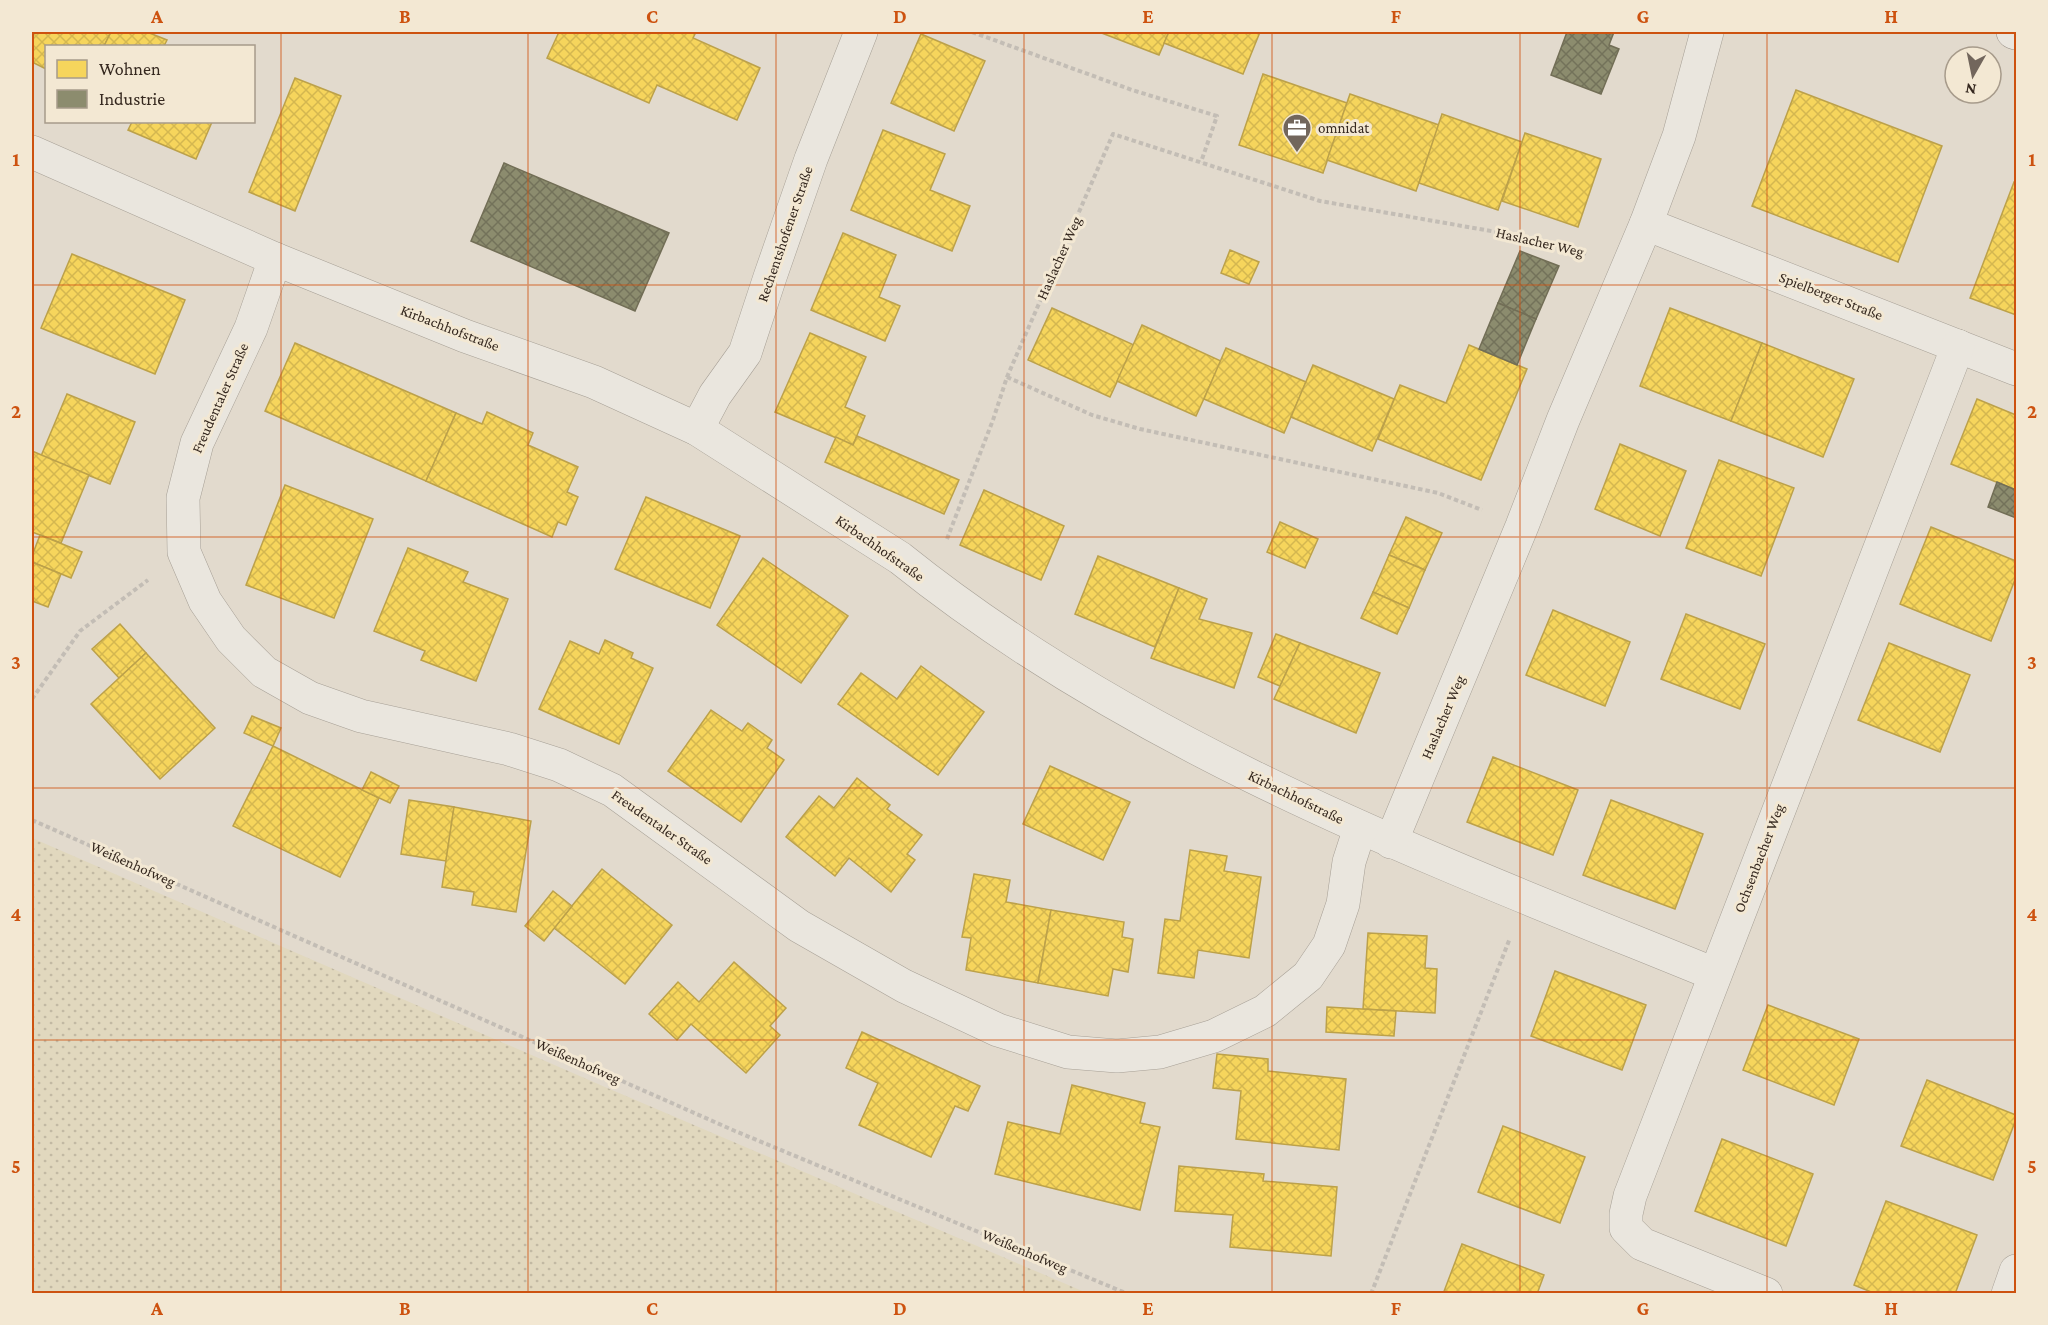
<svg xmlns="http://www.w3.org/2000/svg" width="2048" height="1325" font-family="'Crimson Pro',serif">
<defs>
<pattern id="farmland-dots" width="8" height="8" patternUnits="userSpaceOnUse" patternTransform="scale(1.5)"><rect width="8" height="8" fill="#e1d8be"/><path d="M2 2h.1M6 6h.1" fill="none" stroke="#c2b9a3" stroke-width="1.8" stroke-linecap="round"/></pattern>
<pattern id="homes-cross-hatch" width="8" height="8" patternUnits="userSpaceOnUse" patternTransform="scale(1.5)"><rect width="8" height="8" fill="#f6d55c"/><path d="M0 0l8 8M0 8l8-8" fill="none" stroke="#d4b750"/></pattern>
<pattern id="industry-cross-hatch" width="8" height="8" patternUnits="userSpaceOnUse" patternTransform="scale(1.5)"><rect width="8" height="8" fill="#8c8c6e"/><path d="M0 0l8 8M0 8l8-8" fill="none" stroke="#73725a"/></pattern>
</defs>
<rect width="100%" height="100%" fill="#e2dacd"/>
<path fill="url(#farmland-dots)" d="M32,838L605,1087L1087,1293H32Z"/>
<g fill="url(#homes-cross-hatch)" stroke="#bca14a" stroke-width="1.5">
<path d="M32,32H111L104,46H46V69L32,62Z"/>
<path d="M111,32H147L167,40L164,46H104Z"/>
<path d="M559,32H696L693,38L760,68L737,120L657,85L649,103L547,58Z"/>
<path d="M1099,32H1169L1159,55Z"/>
<path d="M1169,32H1260L1243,74L1164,43Z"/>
<path d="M921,34L985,61L954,131L891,103Z"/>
<path d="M1263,74L1347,103L1323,173L1239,145Z"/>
<path d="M295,78L341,96L295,211L249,192Z"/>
<path d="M1796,90L1942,146L1898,262L1752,206Z"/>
<path d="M1350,94L1439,125L1416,191L1327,160Z"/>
<path d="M1442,114L1522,142L1498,210L1419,183Z"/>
<path d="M132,122H212L196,159L128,130Z"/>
<path d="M883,130L945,154L930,190L970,206L952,251L851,210Z"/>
<path d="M1525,133L1601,159L1578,227L1502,201Z"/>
<path d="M2014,182L2016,183V315L1970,298Z"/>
<path d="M843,233L896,255L879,297L900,306L885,341L811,310Z"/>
<path d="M1230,250L1259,262L1249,284L1221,273Z"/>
<path d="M72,254L185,300L155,374L41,328Z"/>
<path d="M1052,308L1134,345L1110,397L1028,360Z"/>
<path d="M1670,308L1762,343L1731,421L1640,386Z"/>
<path d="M1142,325L1221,361L1196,416L1117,381Z"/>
<path d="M810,333L866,357L845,407L865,416L853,445L775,412Z"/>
<path d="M295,343L456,413L426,481L265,411Z"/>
<path d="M1762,343L1854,379L1823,457L1731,421Z"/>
<path d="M1469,345L1527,369L1481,480L1378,439L1400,385L1446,403Z"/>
<path d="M1226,348L1306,382L1284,433L1204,399Z"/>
<path d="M1313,365L1394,399L1372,451L1291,417Z"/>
<path d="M67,394L135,422L110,484L41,456Z"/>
<path d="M1977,399L2016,415V490L1951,464Z"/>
<path d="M487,412L533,433L528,445L578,467L567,492L578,497L566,525L558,522L552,537L426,481L456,413L482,424Z"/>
<path d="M857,436L959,480L944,514L825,462L836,437L853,445Z"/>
<path d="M1620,444L1686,471L1660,536L1595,509Z"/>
<path d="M32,451L89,475L61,543L32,532Z"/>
<path d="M1719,460L1794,488L1761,576L1686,548Z"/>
<path d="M285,485L373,519L334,618L246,585Z"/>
<path d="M984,490L1064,526L1041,580L960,545Z"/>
<path d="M646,497L740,536L710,608L615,569Z"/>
<path d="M1406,517L1442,533L1425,570L1389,555Z"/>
<path d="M1280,522L1318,539L1305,568L1267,552Z"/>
<path d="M1931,527L2016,561V577L1991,641L1900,604Z"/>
<path d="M40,535L82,552L71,578L32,562V556Z"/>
<path d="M408,548L468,572L463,582L508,599L476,681L421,660L425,651L374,631Z"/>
<path d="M1389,555L1425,570L1409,608L1373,592Z"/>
<path d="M1098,556L1179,588L1155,647L1075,614Z"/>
<path d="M763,558L848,616L801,683L717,625Z"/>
<path d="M32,562L61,574L48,607L32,601Z"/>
<path d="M1179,588L1207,599L1199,619L1252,633L1234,688L1151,658Z"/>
<path d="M1373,592L1409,608L1397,634L1361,618Z"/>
<path d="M1553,610L1630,642L1605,706L1526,675Z"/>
<path d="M1686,614L1765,644L1740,709L1661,679Z"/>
<path d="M120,624L146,653L119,678L92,649Z"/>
<path d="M1276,634L1300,643L1280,686L1258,677Z"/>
<path d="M605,640L633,653L631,658L653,668L619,744L539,709L570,641L599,654Z"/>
<path d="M1300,643L1380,673L1356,733L1274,699Z"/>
<path d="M1889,643L1970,675L1940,752L1858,720Z"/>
<path d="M146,653L215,728L160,779L91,704Z"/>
<path d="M921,666L984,712L938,775L838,704L861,673L897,699Z"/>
<path d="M711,710L742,731L748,723L772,740L767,748L784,760L741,822L668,771Z"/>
<path d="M252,716L281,728L273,746L244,733Z"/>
<path d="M273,746L379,798L340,877L233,826Z"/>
<path d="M1493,757L1578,790L1553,855L1467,822Z"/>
<path d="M1050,766L1130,802L1103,860L1023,824Z"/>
<path d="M371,772L399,786L390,803L362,790Z"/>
<path d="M857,778L890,805L887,809L922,835L907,854L915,860L891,892L849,858L835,876L786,837L819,796L834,808Z"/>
<path d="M409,800L454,807L446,861L401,854Z"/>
<path d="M1611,800L1703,834L1675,909L1583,875Z"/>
<path d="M454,807L531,821L516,912L472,905L474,892L442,887Z"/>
<path d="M1190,850L1227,856L1224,871L1261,877L1249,958L1198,950L1194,978L1158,973L1165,919L1180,921Z"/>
<path d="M602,869L672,925L625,984L554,928Z"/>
<path d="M974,874L1010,880L1006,902L1051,910L1038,983L966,970L971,938L962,937Z"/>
<path d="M553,891L572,906L544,941L525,926Z"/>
<path d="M1051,910L1124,922L1122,937L1133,939L1128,972L1113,969L1108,996L1038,983Z"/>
<path d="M1368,933L1427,936L1425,968L1437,969L1435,1013L1363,1009Z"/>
<path d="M734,962L786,1008L770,1026L780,1035L746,1073L691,1024L677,1040L649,1014L678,982L699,1002Z"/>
<path d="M1555,971L1646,1005L1622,1070L1531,1036Z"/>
<path d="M1768,1005L1859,1039L1834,1105L1743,1070Z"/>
<path d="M1327,1007L1396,1011L1394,1036L1326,1032Z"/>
<path d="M862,1032L980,1086L968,1111L955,1106L931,1157L859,1125L878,1083L846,1068Z"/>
<path d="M1217,1054L1268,1059V1071L1346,1079L1339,1150L1236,1139L1241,1091L1213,1088Z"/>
<path d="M1927,1080L2016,1115V1119L1993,1180L1901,1146Z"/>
<path d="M1072,1085L1145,1103L1140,1123L1160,1127L1140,1210L995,1174L1008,1122L1060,1134Z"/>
<path d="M1503,1126L1585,1157L1560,1223L1478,1192Z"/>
<path d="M1722,1139L1813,1174L1786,1246L1695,1211Z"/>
<path d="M1179,1166L1264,1174L1263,1181L1337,1187L1331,1256L1230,1247L1233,1215L1175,1211Z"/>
<path d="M1886,1201L1977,1235L1955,1294H1876L1854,1285Z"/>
<path d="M1462,1244L1544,1275L1537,1294H1443Z"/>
</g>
<g fill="url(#industry-cross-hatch)" stroke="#726e56" stroke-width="1.5">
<path d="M1567,32H1614L1609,45L1619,49L1601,94L1551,75Z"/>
<path d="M504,163L669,233L635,311L471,241Z"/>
<path d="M1520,251L1559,266L1536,319L1498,303Z"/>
<path d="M1498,303L1536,319L1517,365L1479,349Z"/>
<path d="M1997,482L2016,490V518L1988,507Z"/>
</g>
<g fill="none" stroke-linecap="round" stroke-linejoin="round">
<g stroke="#a7a096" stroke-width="34">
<g id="minor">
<path d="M32,152L275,259L465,336L594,382L697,429L900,558C1140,751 1432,859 1714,974"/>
<path d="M1646,224L2016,369"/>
<path d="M275,259L251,328L197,443L183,498L184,552L205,601L231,639L264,672L310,698L361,716L509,749L559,765L612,790L799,926L904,986L998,1030L1068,1052L1117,1056L1160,1052L1214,1036L1265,1011L1308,976L1329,945L1343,904L1349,862L1360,828"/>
<path d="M697,429L715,395L745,353L770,277L811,159L861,32"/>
<path d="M1391,842L1522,526L1563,420L1646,224L1679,136L1707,32"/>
<path d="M1766,1294L1642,1244L1626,1228V1214L1630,1196L1958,346"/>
<path d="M2008,1294L2016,1271"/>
</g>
</g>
<g stroke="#978f86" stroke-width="34">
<path id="secondary" d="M2013,32L2016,33"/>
</g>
<g stroke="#c3bdb5" stroke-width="4" stroke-dasharray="4.5 3" stroke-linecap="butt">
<path d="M972,32L1132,90L1217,116L1201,162"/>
<path d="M1007,377L1092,415L1140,429L1438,493L1482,510"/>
<path d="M947,539L993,420L1007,377L1113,134L1320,201L1525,237L1588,254"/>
<path d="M32,699L80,631L148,580"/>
<path d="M32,820L735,1131L1128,1294"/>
<path d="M1371,1294L1510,938"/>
</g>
<use href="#minor" stroke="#eae6de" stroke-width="33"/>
<use href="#secondary" stroke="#eae6de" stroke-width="33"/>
</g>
<path fill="none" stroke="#cd520f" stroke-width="1.5" stroke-opacity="0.55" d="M281,32V1294M528,32V1294M776,32V1294M1024,32V1294M1272,32V1294M1520,32V1294M1767,32V1294M32,285H2016M32,537H2016M32,788H2016M32,1040H2016"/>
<defs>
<g id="office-pin" transform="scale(1.5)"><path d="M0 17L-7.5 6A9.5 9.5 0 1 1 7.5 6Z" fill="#72665c" stroke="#f3e8d3"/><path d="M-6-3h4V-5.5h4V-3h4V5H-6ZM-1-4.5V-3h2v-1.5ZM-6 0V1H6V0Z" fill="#fff"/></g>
</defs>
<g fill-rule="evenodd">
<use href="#office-pin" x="1297" y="128"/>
</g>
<g text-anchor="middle" stroke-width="6" stroke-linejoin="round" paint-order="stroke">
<g font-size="15" fill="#35281f" stroke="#f3e8d3" text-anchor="start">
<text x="1318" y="133">omnidat</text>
</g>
<g font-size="15" fill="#35281f" stroke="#f3e8d3">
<text transform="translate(785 234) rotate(-71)" y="5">Rechentshofener Straße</text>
<text transform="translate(1540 242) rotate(13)" y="5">Haslacher Weg</text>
<text transform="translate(1059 258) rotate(-66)" y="5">Haslacher Weg</text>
<text transform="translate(1831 296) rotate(21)" y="5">Spielberger Straße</text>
<text transform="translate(450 328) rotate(21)" y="5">Kirbachhofstraße</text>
<text transform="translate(220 398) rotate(-66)" y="5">Freudentaler Straße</text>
<text transform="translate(880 548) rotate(35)" y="5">Kirbachhofstraße</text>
<text transform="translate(1443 717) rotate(-67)" y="5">Haslacher Weg</text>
<text transform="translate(1296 797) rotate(26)" y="5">Kirbachhofstraße</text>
<text transform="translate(662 827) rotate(35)" y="5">Freudentaler Straße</text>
<text transform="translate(1759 858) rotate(-69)" y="5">Ochsenbacher Weg</text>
<text transform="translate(133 864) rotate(24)" y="5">Weißenhofweg</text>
<text transform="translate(578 1061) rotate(24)" y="5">Weißenhofweg</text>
<text transform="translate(1025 1251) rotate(23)" y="5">Weißenhofweg</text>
</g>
</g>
<rect width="2048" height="1325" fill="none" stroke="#f3e8d3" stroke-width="66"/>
<rect x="45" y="45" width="210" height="78" fill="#f3e8d3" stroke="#a79b8b" stroke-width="1.5"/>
<rect x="57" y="60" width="30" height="18" fill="#f6d55c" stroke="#a79b8b" stroke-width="1.5"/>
<text x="99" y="75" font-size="18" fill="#35281f">Wohnen</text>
<rect x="57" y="90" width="30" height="18" fill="#8c8c6e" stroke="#a79b8b" stroke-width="1.5"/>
<text x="99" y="105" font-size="18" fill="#35281f">Industrie</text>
<g transform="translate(1973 75) rotate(189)"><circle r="28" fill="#f3e8d3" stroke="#a79b8b" stroke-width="1.5"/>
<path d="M0-4.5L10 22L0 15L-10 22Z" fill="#72665c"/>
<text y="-9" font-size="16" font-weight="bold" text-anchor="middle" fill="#35281f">N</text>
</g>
<rect x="33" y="33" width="1982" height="1259" fill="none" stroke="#cd520f" stroke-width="2"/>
<g font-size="20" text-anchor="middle" font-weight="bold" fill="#cd520f">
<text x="157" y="23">A</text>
<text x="405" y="23">B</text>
<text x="652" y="23">C</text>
<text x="900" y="23">D</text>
<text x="1148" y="23">E</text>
<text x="1396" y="23">F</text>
<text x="1643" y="23">G</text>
<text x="1891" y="23">H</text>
<text x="16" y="166">1</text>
<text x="2032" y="166">1</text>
<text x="16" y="418">2</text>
<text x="2032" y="418">2</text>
<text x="16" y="669">3</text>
<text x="2032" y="669">3</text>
<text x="16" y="921">4</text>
<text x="2032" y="921">4</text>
<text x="16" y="1173">5</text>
<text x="2032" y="1173">5</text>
<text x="157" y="1315">A</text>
<text x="405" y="1315">B</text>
<text x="652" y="1315">C</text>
<text x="900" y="1315">D</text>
<text x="1148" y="1315">E</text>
<text x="1396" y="1315">F</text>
<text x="1643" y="1315">G</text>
<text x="1891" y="1315">H</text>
</g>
</svg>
